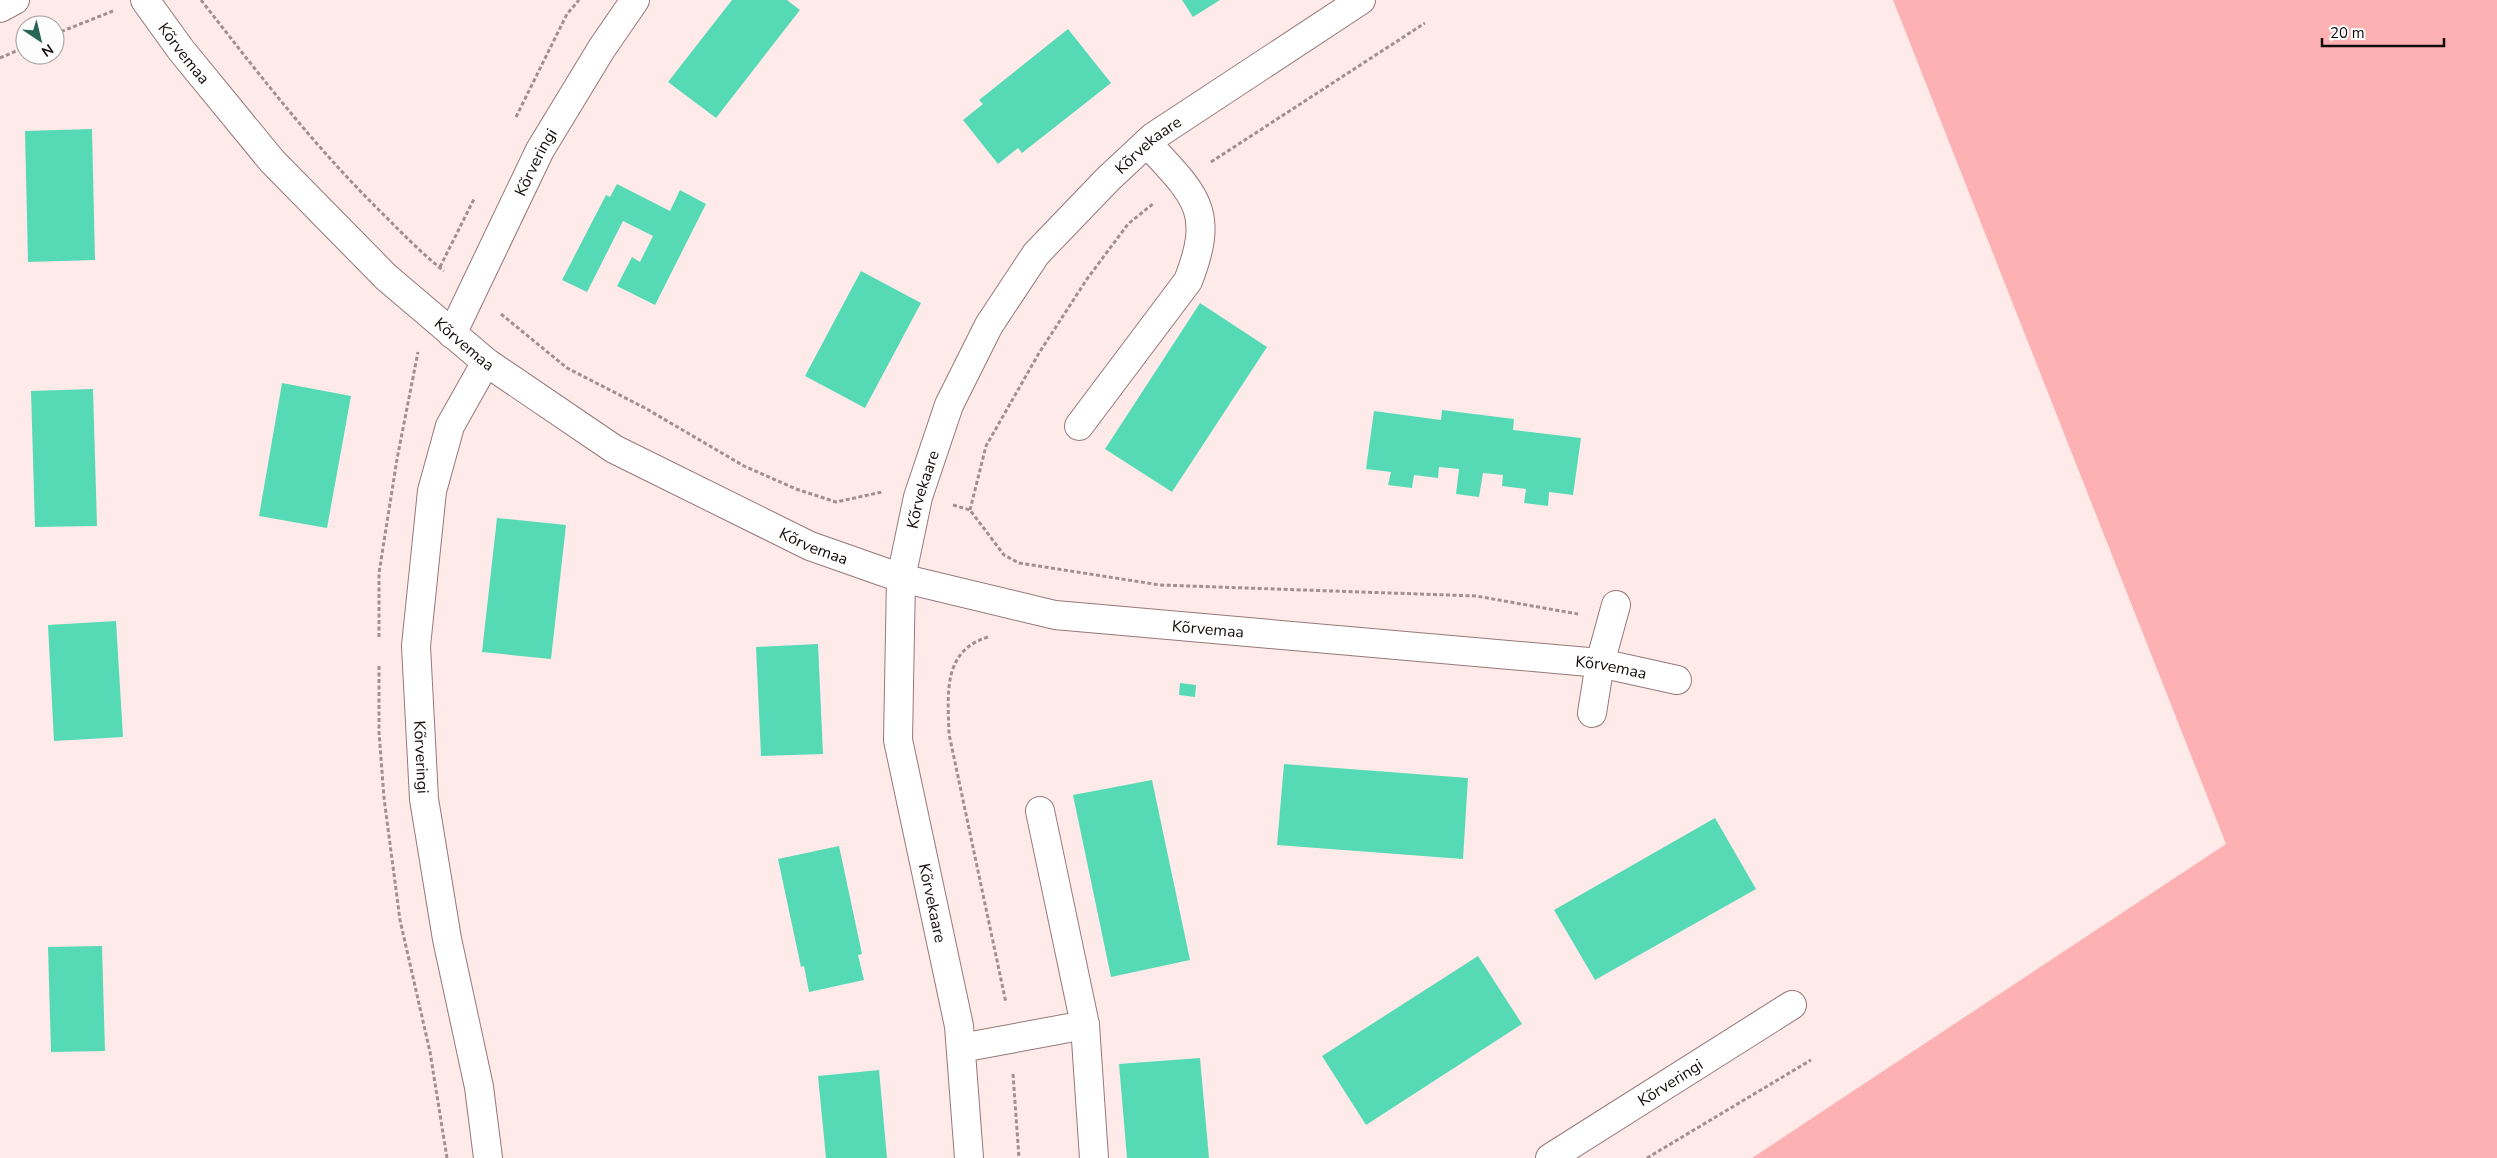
<svg xmlns="http://www.w3.org/2000/svg" width="2497" height="1158" font-family="'Nunito Sans',sans-serif">
<rect width="100%" height="100%" fill="#ffeaea"/>
<path fill="#fdb1b2" d="M1893,0H2497V1158H1752L2226,844Z"/>
<g fill="#56dab5">
<path d="M732,0H787L800,10L716,118L668,82Z"/>
<path d="M1182,0H1220L1193,17Z"/>
<path d="M1068,29L1111,83L1022,153L1018,148L998,164L963,120L983,104L979,100Z"/>
<path d="M92,129L95,260L28,262L25,131Z"/>
<path d="M617,184L670,211L680,190L706,204L655,305L617,286L632,257L640,262L653,236L623,221L587,292L562,280L606,195L610,197Z"/>
<path d="M861,271L921,303L865,408L805,376Z"/>
<path d="M1200,303L1267,347L1172,492L1105,449Z"/>
<path d="M282,383L351,396L327,528L259,516Z"/>
<path d="M93,389L97,526L35,527L31,391Z"/>
<path d="M1442,410L1514,419L1513,430L1581,438L1573,495L1549,492L1548,506L1524,503L1526,489L1502,486L1503,475L1483,473L1479,497L1456,494L1459,469L1439,467L1438,478L1414,475L1412,488L1388,485L1391,472L1366,469L1374,411L1441,420Z"/>
<path d="M497,518L566,525L551,659L482,652Z"/>
<path d="M116,621L123,737L54,741L48,625Z"/>
<path d="M818,644L823,754L761,756L756,647Z"/>
<path d="M1180,683L1196,685L1195,697L1179,695Z"/>
<path d="M1284,764L1468,778L1463,859L1277,845Z"/>
<path d="M1152,780L1190,960L1111,977L1073,795Z"/>
<path d="M1715,818L1756,889L1595,980L1554,910Z"/>
<path d="M839,846L862,954L858,955L864,980L809,992L804,966L801,967L778,859Z"/>
<path d="M102,946L105,1051L51,1052L48,947Z"/>
<path d="M1478,956L1522,1024L1366,1125L1322,1056Z"/>
<path d="M1200,1058L1209,1158H1127L1119,1064Z"/>
<path d="M879,1070L887,1158H826L818,1076Z"/>
</g>
<g fill="none" stroke-linecap="round" stroke-linejoin="round">
<g stroke="#967878" stroke-width="30">
<g id="minor">
<path id="s1" d="M145,0L181,50L272,161L386,277L486,362L614,449L810,546L901,578L1055,615L1600,663L1677,680"/>
<path d="M0,8L15,0"/>
<path id="s2" d="M452,334L540,150L602,48L635,0"/>
<path id="s3" d="M486,362L450,426L432,491L416,646L424,799L447,939L479,1087L488,1158"/>
<path d="M1079,426L1188,281C1216,210 1195,195 1147,143"/>
<path d="M1592,713L1600,663L1616,605"/>
<path d="M1085,1025L1094,1158"/>
<path d="M961,1048L1085,1025L1040,811"/>
<path id="s4" d="M969,1158L959,1026L898,740L901,578L918,497L949,405L989,325L1036,254L1108,179L1153,137L1361,0"/>
<path id="s5" d="M1550,1158L1792,1005"/>
</g>
</g>
<g stroke="#a09090" stroke-width="3" stroke-dasharray="4 2.5" stroke-linecap="butt">
<path d="M201,0C258,73 314,146 380,211C401,232 421,253 444,271"/>
<path d="M55,34L113,11"/>
<path d="M0,58L25,47"/>
<path d="M516,117L567,14L579,0"/>
<path d="M1211,162L1425,23"/>
<path d="M440,267L474,199"/>
<path d="M501,314L567,368L645,408L744,466L796,489L836,502L882,492"/>
<path d="M953,505L970,510L1004,555L1019,563L1160,585L1476,596L1578,614"/>
<path d="M970,510L986,446L1039,353L1087,279L1128,224L1154,203"/>
<path d="M379,637V573L397,459L418,352"/>
<path d="M988,637C942,651 948,694 949,734L1006,1003"/>
<path d="M379,666V732L384,798L400,920L430,1052L447,1158"/>
<path d="M1013,1074L1019,1158"/>
<path d="M1647,1158L1811,1060"/>
</g>
<use href="#minor" stroke="#fff" stroke-width="28"/>
</g>
<g text-anchor="middle" stroke-width="4" stroke-linejoin="round" paint-order="stroke">
<g font-size="16" fill="#160b0b" stroke="#fdfdfd">
<text dy="6" stroke="none"><textPath href="#s1" startOffset="66">Kõrvemaa</textPath></text>
<text dy="6" stroke="none"><textPath href="#s4" startOffset="1098">Kõrvekaare</textPath></text>
<text dy="6" stroke="none"><textPath href="#s2" startOffset="191">Kõrveringi</textPath></text>
<text dy="6" stroke="none"><textPath href="#s1" startOffset="471">Kõrvemaa</textPath></text>
<text dy="6" stroke="none"><textPath href="#s4" startOffset="678">Kõrvekaare</textPath></text>
<text dy="6" stroke="none"><textPath href="#s1" startOffset="876">Kõrvemaa</textPath></text>
<text dy="6" stroke="none"><textPath href="#s1" startOffset="1281">Kõrvemaa</textPath></text>
<text dy="6" stroke="none"><textPath href="#s1" startOffset="1686">Kõrvemaa</textPath></text>
<text dy="6" stroke="none"><textPath href="#s3" startOffset="408">Kõrveringi</textPath></text>
<text transform="translate(933 903) rotate(78)" y="6">Kõrvekaare</text>
<text dy="6" stroke="none"><textPath href="#s5" startOffset="142">Kõrveringi</textPath></text>
</g>
</g>
<g transform="translate(40 40) rotate(145)"><circle r="24" fill="#fdfdfd" stroke="#a19c9c"/>
<path d="M0-4L9 19L0 12L-9 19Z" fill="#266654"/>
<text y="-8" font-size="14" font-weight="bold" text-anchor="middle" fill="#160b0b">N</text>
</g>
<path d="M2322 38v8h122v-8" fill="none" stroke="#160b0b" stroke-width="2.5"/>
<text x="2330" y="38" font-size="15" fill="#160b0b" stroke="#fdfdfd" stroke-width="4" paint-order="stroke">20 m</text>
</svg>
